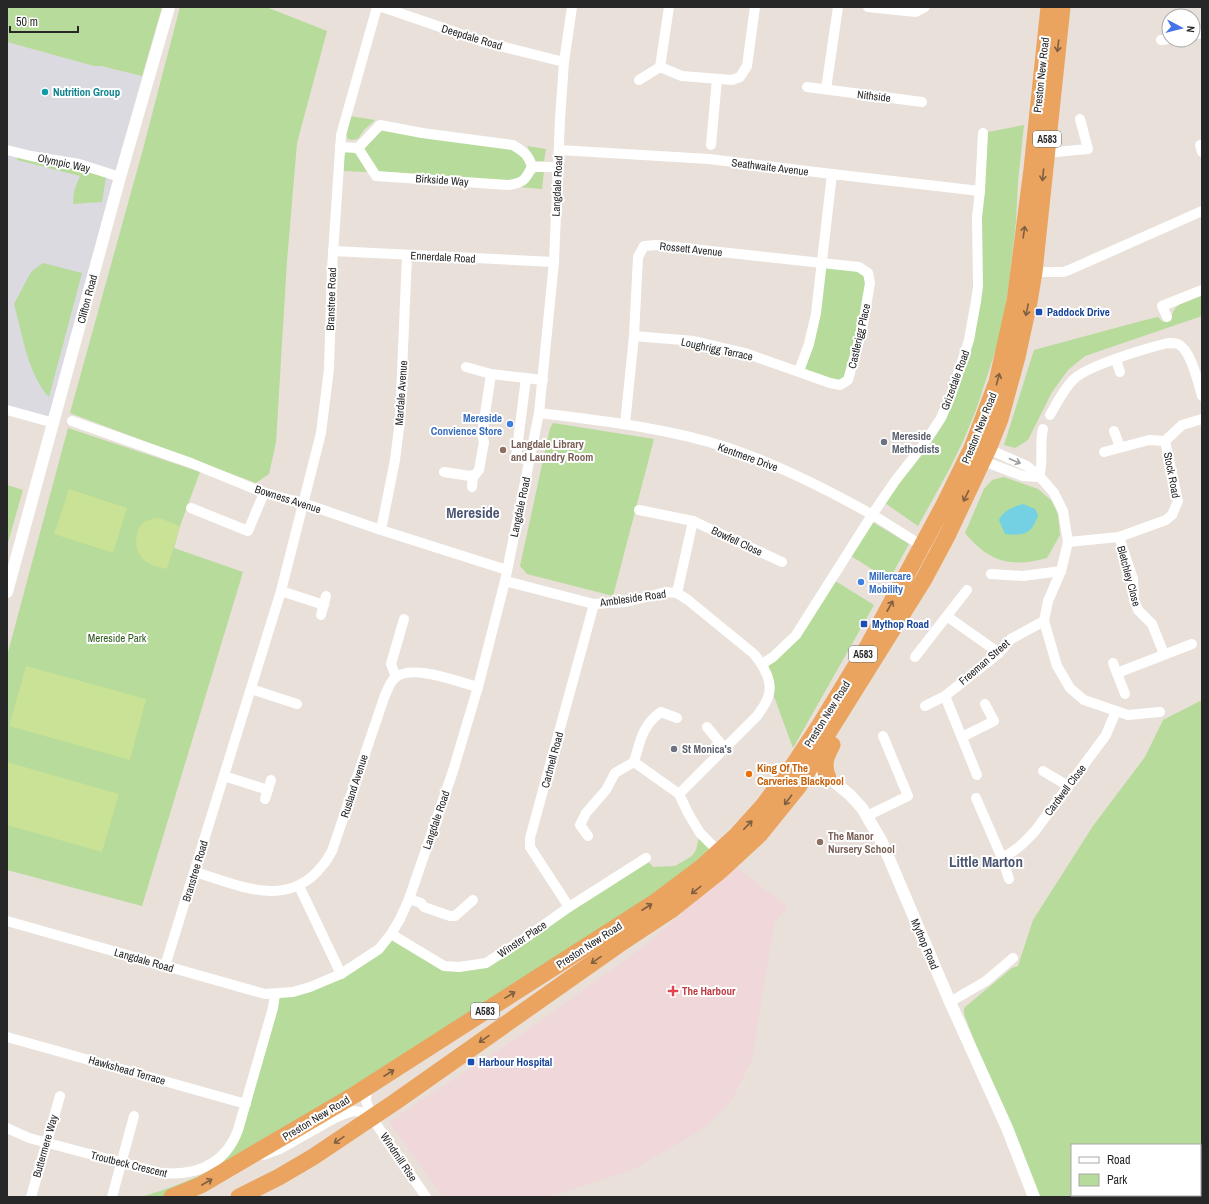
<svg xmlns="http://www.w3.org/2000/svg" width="1209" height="1204" font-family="'Archivo Narrow',sans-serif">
<rect width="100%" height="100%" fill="#e8e0d9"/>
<path fill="#dbdae1" d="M7,42L94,66H101L142,76L114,178L50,422L7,410Z"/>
<path fill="#efd7da" d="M735,866L788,907L774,923L752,1060L732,1100L706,1127L634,1169L548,1197L484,1196L482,1197H443L389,1122L518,1037L646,945Z"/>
<g fill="#b6db9a" fill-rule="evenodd">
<path d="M7,7H162L142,76L101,66H94L7,42Z"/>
<path d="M180,7H266L327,31L297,143L287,261L276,442L269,474L256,483L70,413L143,149Z"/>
<path d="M350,116L375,120L364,130L358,139L352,140L348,139C344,132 348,123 350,116Z"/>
<path d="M380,125L513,145L532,167L519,184L376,176L358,148Z"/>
<path d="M1024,125L1018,182L1016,221L1009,282L1005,310L997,346L976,410L964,439L949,470L918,526L882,501L941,418L969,340L983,133Z"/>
<path d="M527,146L546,149L544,161H536Z"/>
<path d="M347,151L357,154L367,172L344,171C343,164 342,157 347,151Z"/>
<path d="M18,155L67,165L106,177L102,202L73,204L74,191L80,176L17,160Z"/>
<path d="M538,171H544L542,189L519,187C529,184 530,176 538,171Z"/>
<path d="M43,263L82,273L49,397C28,375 22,333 14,304L31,272Z"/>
<path d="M821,263L868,273L848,380L840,385L799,371Z"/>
<path d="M1202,295V316L1085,356L1068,370L1052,392L1028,440L1015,448L1004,445L1034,350L1145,320L1158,317L1163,322L1172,318C1172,303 1190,300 1202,295Z"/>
<path d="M553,423L654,439L613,596L527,574L520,566L550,428Z"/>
<path d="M68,428L200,472L180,526L174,548L243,572L142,906L7,870V656Z"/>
<path d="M1004,477L1038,489L1052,501L1058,515L1060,535L1047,558C1011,568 989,562 965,533L984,489L992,480Z"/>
<path d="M7,485L23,490L7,546Z"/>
<path d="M869,520L909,544L889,580L848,554Z"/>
<path d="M832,579L874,605L793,748L762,664L773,657Z"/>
<path d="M1202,700V1197H1034L964,1014V1008L1012,968L1018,966L1033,920L1093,826L1145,757L1163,720ZM1072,1145H1200V1195H1072Z"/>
<path d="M700,833L719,852L654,903L172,1197H140C160,1192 205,1176 221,1163C224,1160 226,1155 228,1150L275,994L341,974L391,934L444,966L486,963L646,858L653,867L675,866L692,856L696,850Z"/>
</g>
<g fill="#c9e296">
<path d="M69,489L127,508L113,553L54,534Z"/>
<path d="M156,518L162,519L180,526L167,569C159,567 150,566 144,560C134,551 133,531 144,522C148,520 152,519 156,518Z"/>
<path d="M26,666L146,699L130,760L9,726Z"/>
<path d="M7,762L119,794L102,852L7,825Z"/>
</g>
<path fill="#74d0e3" d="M1023,504L1035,509L1038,515C1032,534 1024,536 1005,534L999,520C1004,510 1013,507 1023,504Z"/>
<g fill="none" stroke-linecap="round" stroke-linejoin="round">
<g stroke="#fff" stroke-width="10">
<path d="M382,7L484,42L564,62"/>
<path d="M669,7L660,67L682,76L732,80L740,77L747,66L755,7"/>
<path d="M868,7L916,12L925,7"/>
<path d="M1193,35L1202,33"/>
<path d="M1161,40L1169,39"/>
<path d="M639,80L660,67"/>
<path d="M807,87L922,102"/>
<path d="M826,89L838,7"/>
<path d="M711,145L717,79"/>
<path d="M1200,145L1202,152"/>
<path d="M340,147L358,148L376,176L508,185C524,183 525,180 532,167H558"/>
<path d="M358,148L380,125L422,133L513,145C524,152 528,154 532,167"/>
<path d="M7,150L31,156L79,164L120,177"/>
<path d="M559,150L709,159L832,174L980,191"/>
<path d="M1045,153L1088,149L1080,119"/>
<path d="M333,251L554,262"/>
<path d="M1029,272H1063L1069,270L1202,211"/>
<path d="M1167,317L1162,306L1202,290"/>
<path d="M1116,360L1120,372"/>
<path d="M466,367L491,374L543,380"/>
<path d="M799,371L809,344L816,313L832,174"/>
<path d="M526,378L516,457L530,460"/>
<path d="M7,410L54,423"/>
<path d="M539,413C603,421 668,428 729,448C779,465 826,489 871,514C890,525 907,537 926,548"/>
<path d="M1050,415C1057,403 1063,390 1073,380C1086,366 1147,348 1168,343C1171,343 1175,343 1178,344C1191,350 1198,382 1202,396"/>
<path d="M72,421L191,463L264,493L303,503L381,530L507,570"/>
<path d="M625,424L634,336L638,257L644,246L656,245L859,267L868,273L870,283L862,330L848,380L840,385L830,383L745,353L694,341L634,336"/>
<path d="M1114,431L1120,447"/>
<path d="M988,449L1027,466L1042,479L1054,493L1063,511L1068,542L1061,571L1048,601L1044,621L1057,666L1070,688L1084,700L1128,715L1160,712"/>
<path d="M1104,452L1149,440L1165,441"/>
<path d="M983,461L1023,476L1039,477"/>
<path d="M444,472L470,476L475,475L479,470L484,442L482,434L491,374"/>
<path d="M1039,477C1044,461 1039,444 1043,429"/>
<path d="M472,487L473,475"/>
<path d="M191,508L248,531L264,493"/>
<path d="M639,510L693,521L782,562"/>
<path d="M381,530L395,460L400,420L407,255"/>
<path d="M1119,537L1133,579L1134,600L1138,610L1152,624L1164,654"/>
<path d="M1068,542L1119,537L1166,520L1172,515L1178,501L1165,441L1182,425L1202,419"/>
<path d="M991,574L1023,576L1061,571"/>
<path d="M505,581L594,604L626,602L666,592L677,593L688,600L754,654C763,665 774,682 768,697C766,704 761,710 757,716L679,794"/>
<path d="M281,591L324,605"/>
<path d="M677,593L693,521"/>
<path d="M321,615L326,596"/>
<path d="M948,617L999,653"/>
<path d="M915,657L967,590"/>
<path d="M1113,663L1125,694"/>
<path d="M762,664L773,657L796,635L872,515L895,481L924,444L941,418L951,395L969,340L976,301L978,286L977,217L980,191L983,133"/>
<path d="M1117,673L1192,644"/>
<path d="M396,677L391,664L404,619"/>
<path d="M251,689L297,704"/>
<path d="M945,696L977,775"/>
<path d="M925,706L945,696L999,653L1011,639L1044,621"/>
<path d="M707,727L725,749"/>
<path d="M962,737L994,721L985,704"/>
<path d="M634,762C640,742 642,725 661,712L677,718"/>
<path d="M1043,771L1068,786"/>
<path d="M224,776L268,790"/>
<path d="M976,798L1002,858L1009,879"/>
<path d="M265,799L271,780"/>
<path d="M867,816L908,796L883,736"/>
<path d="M588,836L580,825L586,813L606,790L615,773L634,762L679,794L688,813L700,833L719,852"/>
<path d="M1002,858C1017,850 1024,843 1035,831L1106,735L1116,711"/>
<path d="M195,872C238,885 288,910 322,866C326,862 329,856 332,851L384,698C387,691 390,681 396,677C414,664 458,682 478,687"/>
<path d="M299,886L341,974"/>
<path d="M409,899L421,903L424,907L450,916H455L473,900"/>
<path d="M569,907L530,847V838L594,604"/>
<path d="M7,921L265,994L293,992L310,987L341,974L379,949L391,934L400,919L409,899L453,771L478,687L505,581L539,413L554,262L560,119L564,62L572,7"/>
<path d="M391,934L444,966L459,967L486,963L528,936L569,907L646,858"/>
<path d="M165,966L281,591L321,433L329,369L332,269L341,135L377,7"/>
<path d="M950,1002L986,981L1013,958"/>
<path d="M7,1037L246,1104"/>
<path d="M367,1087L366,1101L372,1118L426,1197"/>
<path d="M7,1128L29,1138L161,1173C197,1176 225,1165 238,1130L273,1008L275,994"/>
<path d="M263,1155L280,1149L335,1118L347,1113L354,1111L360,1112L372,1118"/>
<path d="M31,1197L60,1096"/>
<path d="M112,1197L134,1116"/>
</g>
<g stroke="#fff" stroke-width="12">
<path d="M7,592L120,177L169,7"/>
<path d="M822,774L832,780L850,795L862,808L882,842L950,1002L1007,1128L1034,1197"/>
</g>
<g stroke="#eaa460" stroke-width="17">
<path d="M828,778C822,765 826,756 832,745"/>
<path d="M172,1197L201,1185L356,1094L654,903L702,867L737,835L763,806L793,766L820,725L868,646L944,505L972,448L997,382L1015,301L1032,169L1049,7"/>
<path d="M239,1197L279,1177L313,1157L395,1102L618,945L671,910L720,871L760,834L798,787L810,767L826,736L924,579L948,534L988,449L1000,419L1017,357L1029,302L1034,272L1062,7"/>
</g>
</g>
<defs><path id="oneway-shaft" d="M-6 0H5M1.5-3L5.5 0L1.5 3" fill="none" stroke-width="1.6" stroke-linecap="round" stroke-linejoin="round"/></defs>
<g stroke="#7f5f41">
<use href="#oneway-shaft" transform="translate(1058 46) rotate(97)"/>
<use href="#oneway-shaft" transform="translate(1043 175) rotate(96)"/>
<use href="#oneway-shaft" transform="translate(1024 232) rotate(-82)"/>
<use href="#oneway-shaft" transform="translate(1027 310) rotate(102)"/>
<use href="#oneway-shaft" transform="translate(998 379) rotate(-75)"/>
<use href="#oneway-shaft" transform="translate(966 496) rotate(116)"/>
<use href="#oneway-shaft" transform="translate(890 606) rotate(-61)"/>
<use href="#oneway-shaft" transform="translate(788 800) rotate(127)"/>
<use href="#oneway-shaft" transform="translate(748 825) rotate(-46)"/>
<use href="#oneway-shaft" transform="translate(696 890) rotate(142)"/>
<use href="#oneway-shaft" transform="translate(647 907) rotate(-33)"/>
<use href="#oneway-shaft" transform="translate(596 960) rotate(145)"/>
<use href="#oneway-shaft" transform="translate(510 995) rotate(-32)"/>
<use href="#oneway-shaft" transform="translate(484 1039) rotate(145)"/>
<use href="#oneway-shaft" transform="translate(389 1073) rotate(-33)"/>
<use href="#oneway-shaft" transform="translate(339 1140) rotate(146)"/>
<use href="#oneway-shaft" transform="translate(207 1182) rotate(-30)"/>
</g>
<use stroke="#9e9e9e" href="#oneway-shaft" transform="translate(1015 461) rotate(23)"/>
<circle fill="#0f9aa8" stroke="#fff" stroke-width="1.5" cx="45" cy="92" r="4"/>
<g fill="#1a4fb4" stroke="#fff" stroke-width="1.5">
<rect x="1035" y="308" width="8" height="8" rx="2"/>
<rect x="860" y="620" width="8" height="8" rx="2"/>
<rect x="467" y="1058" width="8" height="8" rx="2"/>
</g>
<g fill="#3f7fe0" stroke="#fff" stroke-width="1.5">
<circle cx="510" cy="424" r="4"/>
<circle cx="861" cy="582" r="4"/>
</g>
<g fill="#6b7280" stroke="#fff" stroke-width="1.5">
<circle cx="884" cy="442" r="4"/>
<circle cx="674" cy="749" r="4"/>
</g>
<g fill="#8d6e63" stroke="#fff" stroke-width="1.5">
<circle cx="503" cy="450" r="4"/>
<circle cx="820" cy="842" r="4"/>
</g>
<circle fill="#e8710a" stroke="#fff" stroke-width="1.5" cx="749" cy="774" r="4"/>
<path fill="#e0444e" stroke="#fff" stroke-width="1.5" d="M671 985h4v4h4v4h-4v4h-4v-4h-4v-4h4z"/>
<g text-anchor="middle" stroke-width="4" stroke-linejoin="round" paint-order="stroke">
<g fill="#fff" stroke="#686868" stroke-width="1">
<rect x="1033" y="131" width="28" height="16" rx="3"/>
<rect x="849" y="646" width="28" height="16" rx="3"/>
<rect x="471" y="1003" width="28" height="16" rx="3"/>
</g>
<g font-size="10" font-weight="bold" fill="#272727">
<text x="1047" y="143">A583</text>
<text x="863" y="658">A583</text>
<text x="485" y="1015">A583</text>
</g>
<g font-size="11" fill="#272727" stroke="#fff">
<text transform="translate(472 37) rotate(17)" y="4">Deepdale Road</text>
<text transform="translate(1041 75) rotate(-84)" y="4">Preston New Road</text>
<text transform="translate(874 96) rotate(7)" y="4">Nithside</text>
<text transform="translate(64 163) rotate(12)" y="4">Olympic Way</text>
<text transform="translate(770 167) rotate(7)" y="4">Seathwaite Avenue</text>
<text transform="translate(442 180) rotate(4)" y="4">Birkside Way</text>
<text transform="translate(557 186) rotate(-87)" y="4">Langdale Road</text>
<text transform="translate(691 249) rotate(6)" y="4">Rossett Avenue</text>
<text transform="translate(443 257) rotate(3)" y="4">Ennerdale Road</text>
<text transform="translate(87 299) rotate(-75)" y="4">Clifton Road</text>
<text transform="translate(331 299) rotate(-88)" y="4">Branstree Road</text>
<text transform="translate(859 336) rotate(-77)" y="4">Castlerigg Place</text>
<text transform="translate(717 349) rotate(12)" y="4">Loughrigg Terrace</text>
<text transform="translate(955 380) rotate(-70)" y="4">Grizedale Road</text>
<text transform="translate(401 393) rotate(-86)" y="4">Mardale Avenue</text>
<text transform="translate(979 428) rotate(-68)" y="4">Preston New Road</text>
<text transform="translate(748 457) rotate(20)" y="4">Kentmere Drive</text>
<text transform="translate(1172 475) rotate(79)" y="4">Stock Road</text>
<text transform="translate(288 499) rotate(18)" y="4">Bowness Avenue</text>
<text transform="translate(520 507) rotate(-78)" y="4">Langdale Road</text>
<text transform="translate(737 541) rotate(25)" y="4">Bowfell Close</text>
<text transform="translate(1129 576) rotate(75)" y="4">Bletchley Close</text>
<text transform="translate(633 598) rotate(-8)" y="4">Ambleside Road</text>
<text transform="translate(984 662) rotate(-41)" y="4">Freeman Street</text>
<text transform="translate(827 714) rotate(-58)" y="4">Preston New Road</text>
<text transform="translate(552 760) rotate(-75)" y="4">Cartmell Road</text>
<text transform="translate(354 786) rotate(-72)" y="4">Rusland Avenue</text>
<text transform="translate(1065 790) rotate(-53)" y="4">Cardwell Close</text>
<text transform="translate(436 820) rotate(-71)" y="4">Langdale Road</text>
<text transform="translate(195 871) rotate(-73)" y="4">Branstree Road</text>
<text transform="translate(522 939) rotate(-34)" y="4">Winster Place</text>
<text transform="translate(925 944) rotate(67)" y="4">Mythop Road</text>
<text transform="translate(589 945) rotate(-33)" y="4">Preston New Road</text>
<text transform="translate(144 960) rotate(16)" y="4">Langdale Road</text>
<text transform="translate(127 1070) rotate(16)" y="4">Hawkshead Terrace</text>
<text transform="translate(316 1118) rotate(-31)" y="4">Preston New Road</text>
<text transform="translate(45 1146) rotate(-74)" y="4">Buttermere Way</text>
<text transform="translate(399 1157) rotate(56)" y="4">Windmill Rise</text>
<text transform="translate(129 1164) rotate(14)" y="4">Troutbeck Crescent</text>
</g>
<g font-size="11" font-weight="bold" fill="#0d838f" stroke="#fff" text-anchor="start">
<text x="53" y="96">Nutrition Group</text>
</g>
<g font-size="11" font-weight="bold" fill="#164399" stroke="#fff" text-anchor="start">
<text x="1047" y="316">Paddock Drive</text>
<text x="872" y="628">Mythop Road</text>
<text x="479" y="1066">Harbour Hospital</text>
</g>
<g font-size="11" font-weight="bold" fill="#366cbe" stroke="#fff" text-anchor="end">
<text x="502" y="422">Mereside<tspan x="502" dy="13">Convience Store</tspan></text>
<text x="869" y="580" text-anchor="start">Millercare<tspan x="869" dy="13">Mobility</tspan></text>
</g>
<g font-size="11" font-weight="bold" fill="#5b616d" stroke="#fff" text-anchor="start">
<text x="892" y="440">Mereside<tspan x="892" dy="13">Methodists</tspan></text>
<text x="682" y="753">St Monica's</text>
</g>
<g font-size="11" font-weight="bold" fill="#785e54" stroke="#fff" text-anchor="start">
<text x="511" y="448">Langdale Library<tspan x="511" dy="13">and Laundry Room</tspan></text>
<text x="828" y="840">The Manor<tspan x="828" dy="13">Nursery School</tspan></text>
</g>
<g font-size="11" fill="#315c1f" stroke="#fff">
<text x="117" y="642">Mereside Park</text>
</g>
<g font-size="11" font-weight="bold" fill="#c56008" stroke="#fff" text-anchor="start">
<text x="757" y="772">King Of The<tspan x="757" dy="13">Carveries Blackpool</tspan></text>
</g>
<g font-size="11" font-weight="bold" fill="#be3a42" stroke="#fff" text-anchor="start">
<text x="682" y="995">The Harbour</text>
</g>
<g font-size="15" font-weight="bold" fill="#4c5673" stroke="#fff">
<text x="473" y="518">Mereside</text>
<text x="986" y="867">Little Marton</text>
</g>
</g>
<rect width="1209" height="1204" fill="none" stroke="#272727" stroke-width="16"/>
<rect x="1071" y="1144" width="130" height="52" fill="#ffffff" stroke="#a9a9a9"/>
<rect x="1079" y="1157" width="20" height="6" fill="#ffffff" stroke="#a9a9a9"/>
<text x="1107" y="1164" font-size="12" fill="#272727">Road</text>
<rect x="1079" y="1174" width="20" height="12" fill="#b6db9a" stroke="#a9a9a9"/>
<text x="1107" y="1184" font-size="12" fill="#272727">Park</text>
<g transform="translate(1181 28) rotate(97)"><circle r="19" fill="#ffffff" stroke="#a9a9a9"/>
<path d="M0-3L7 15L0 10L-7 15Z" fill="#4573ea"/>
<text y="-6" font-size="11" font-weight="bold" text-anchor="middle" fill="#272727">N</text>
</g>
<path d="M10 26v6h68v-6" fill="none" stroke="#272727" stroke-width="2"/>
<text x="16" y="26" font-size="12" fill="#272727" stroke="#ffffff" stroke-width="3" paint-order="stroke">50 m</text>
</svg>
